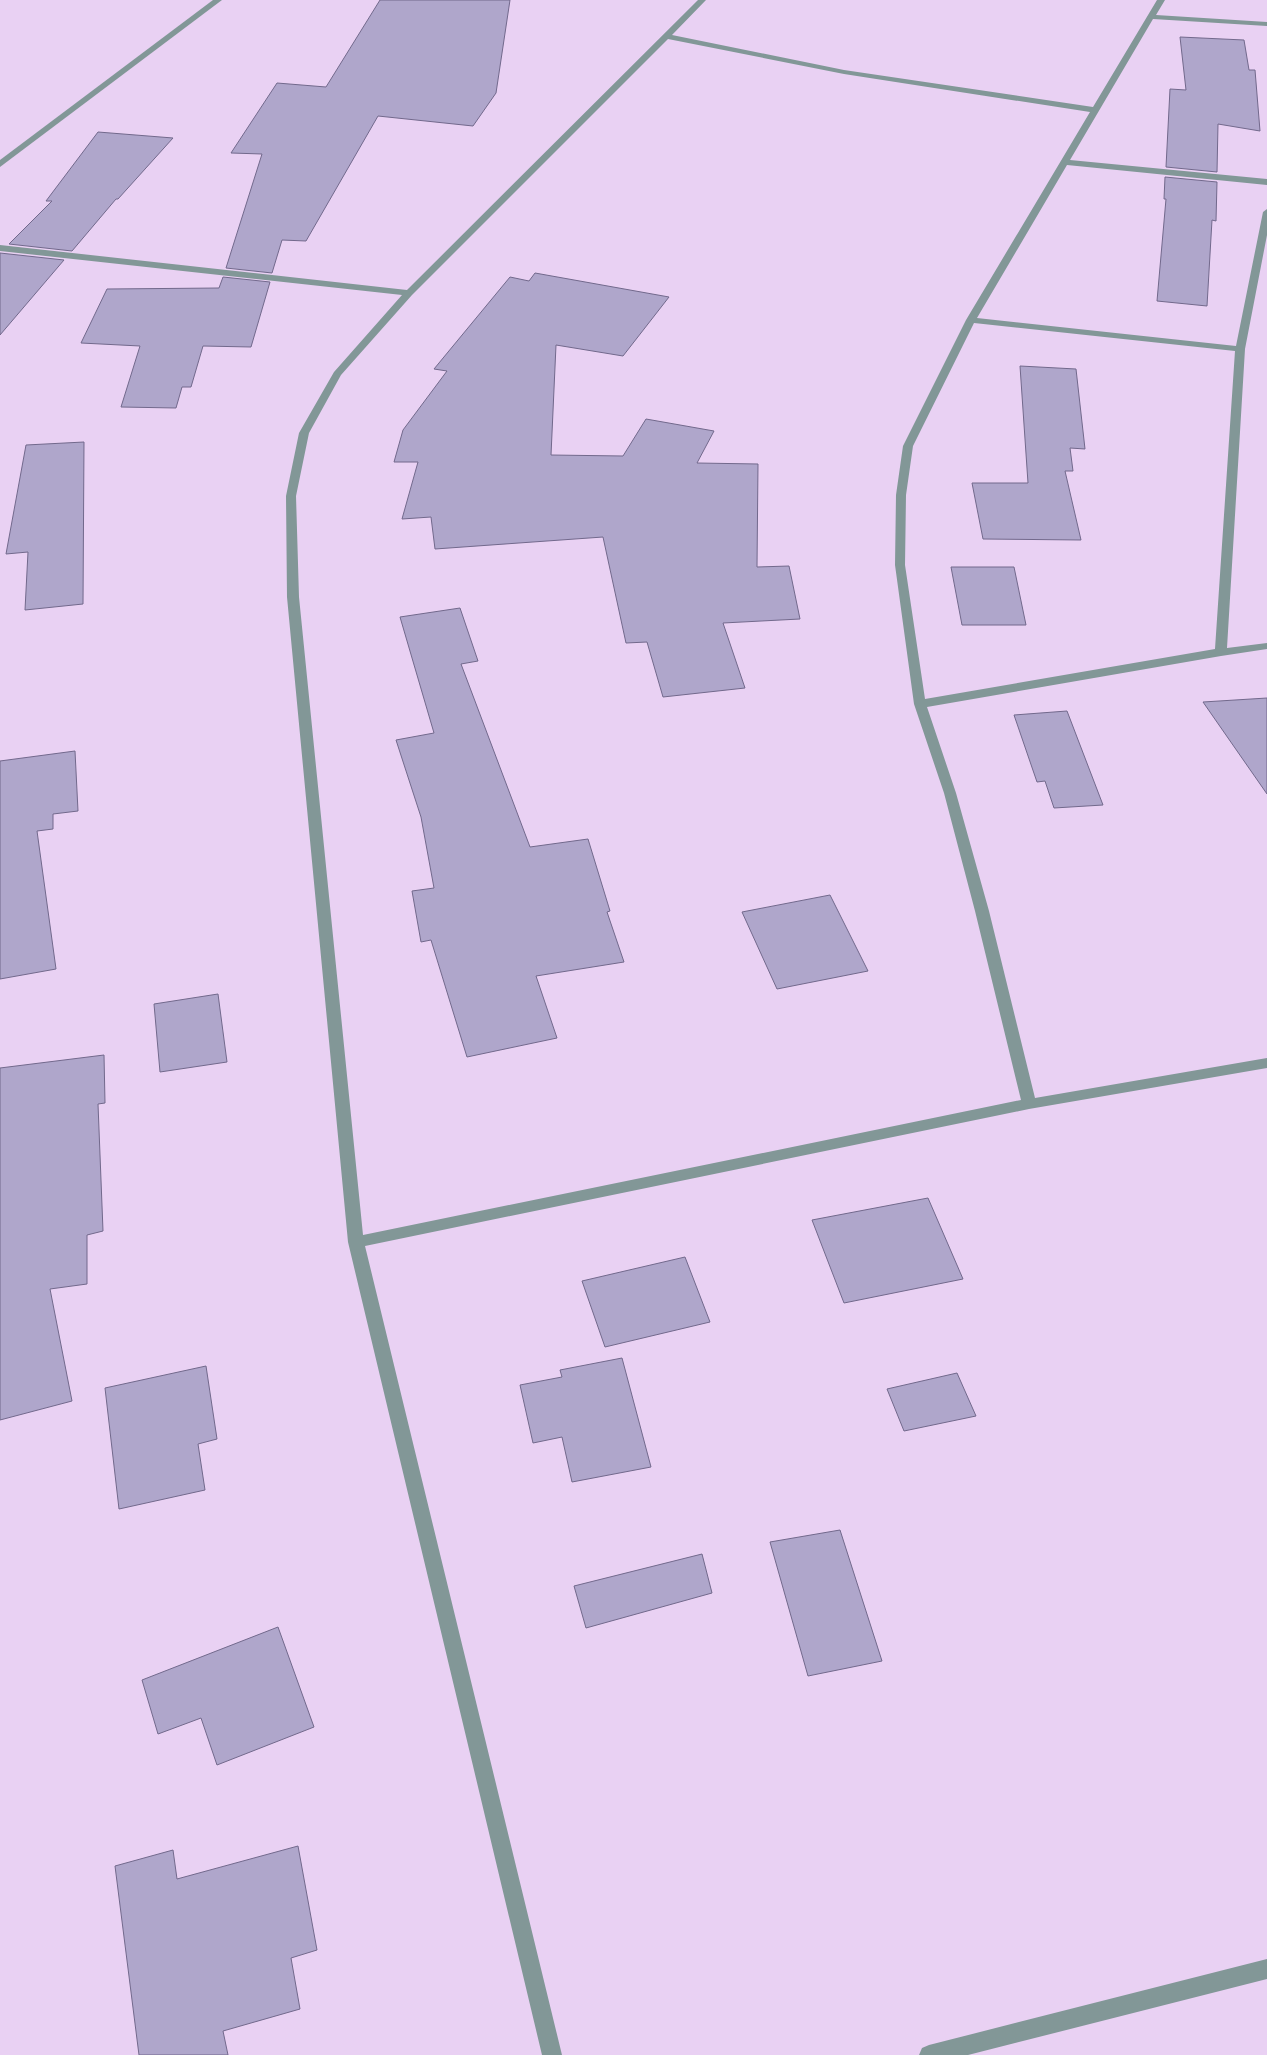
<svg xmlns="http://www.w3.org/2000/svg" width="1267" height="2055" font-family="'DejaVu Sans',sans-serif">
<rect width="100%" height="100%" fill="#e9d1f3"/>
<g fill="#afa6cb" stroke="#72698c">
<path d="M380,0H510L496,93L473,126L378,116L306,241L282,240L272,273L226,268L262,154L231,153L277,83L326,87Z"/>
<path d="M1180,37L1244,40L1249,70H1255L1260,131L1218,124L1217,172L1166,167L1170,89L1186,90Z"/>
<path d="M98,132L173,138L118,199H116L72,251L9,244L52,201H46Z"/>
<path d="M1165,177L1217,182L1216,221L1212,220L1207,306L1157,301L1166,199H1164Z"/>
<path d="M0,253L64,260L0,335Z"/>
<path d="M535,273L669,297L623,356L556,345L551,455L623,456L646,419L714,431L697,463L758,464L757,567L789,566L800,619L723,623L745,688L663,697L647,642L626,643L603,537L435,549L431,517L402,519L418,462H394L403,430L447,371L434,369L510,277L529,281Z"/>
<path d="M223,277L270,282L251,347L203,346L191,387H182L176,408L121,407L140,346L81,343L107,289L219,288Z"/>
<path d="M1020,366L1076,369L1085,449L1070,448L1073,471H1065L1081,540L983,539L972,483H1028Z"/>
<path d="M84,442L83,604L25,610L28,552L6,554L26,445Z"/>
<path d="M951,567H1014L1026,625H962Z"/>
<path d="M460,608L478,661L461,664L530,847L588,839L610,911L607,912L624,962L536,976L557,1038L467,1057L431,940L421,942L412,891L434,888L421,817L396,740L434,733L400,617Z"/>
<path d="M1267,698V794L1203,702Z"/>
<path d="M1067,711L1103,805L1054,808L1045,781L1037,782L1014,715Z"/>
<path d="M75,751L78,811L53,814V829L37,831L56,969L0,979V761Z"/>
<path d="M830,895L868,971L777,989L742,912Z"/>
<path d="M218,994L227,1062L160,1072L154,1004Z"/>
<path d="M104,1055L105,1103L98,1104L103,1231L87,1235V1284L50,1289L72,1401L0,1420V1068Z"/>
<path d="M928,1198L963,1279L844,1303L812,1220Z"/>
<path d="M685,1257L710,1322L605,1347L582,1281Z"/>
<path d="M622,1358L651,1467L572,1482L562,1437L533,1443L520,1385L562,1377L560,1370Z"/>
<path d="M206,1366L217,1439L198,1444L205,1490L119,1509L105,1388Z"/>
<path d="M957,1373L976,1416L904,1431L887,1389Z"/>
<path d="M840,1530L882,1661L808,1676L770,1542Z"/>
<path d="M702,1554L712,1593L586,1628L574,1586Z"/>
<path d="M278,1627L314,1727L217,1765L201,1718L158,1734L142,1680Z"/>
<path d="M298,1846L317,1950L291,1958L300,2009L223,2031L228,2055H139L115,1866L173,1850L177,1879Z"/>
</g>
<g fill="none" stroke-linecap="round" stroke-linejoin="round">
<g fill="#829797" fill-rule="evenodd">
<path d="M213,0H222L0,167V160Z"/>
<path d="M698,0H706L672,35L844,70L1093,107L1157,0H1165L1156,15L1267,22V26L1153,19L1070,160L1267,179V185L1067,165L977,318L1236,346L1263,212L1267,209V235L1245,349L1227,648L1267,643V649L1221,656L927,707L956,793L989,911L1035,1098L1267,1058V1068L1029,1109L365,1246L562,2055H542L348,1242L287,597L286,496L299,433L334,372L402,295L0,251V245L407,290ZM668,39L844,74L1090,112L966,320L903,446L896,495L895,565L914,704L944,793L975,911L1021,1100L363,1235L299,597L296,496L309,433L341,375L412,295ZM974,323L1235,351L1215,649L925,699L905,565L906,495L913,446Z"/>
<path d="M1267,1959V1979L968,2055H919L922,2048L929,2045Z"/>
</g>
</g>
</svg>
